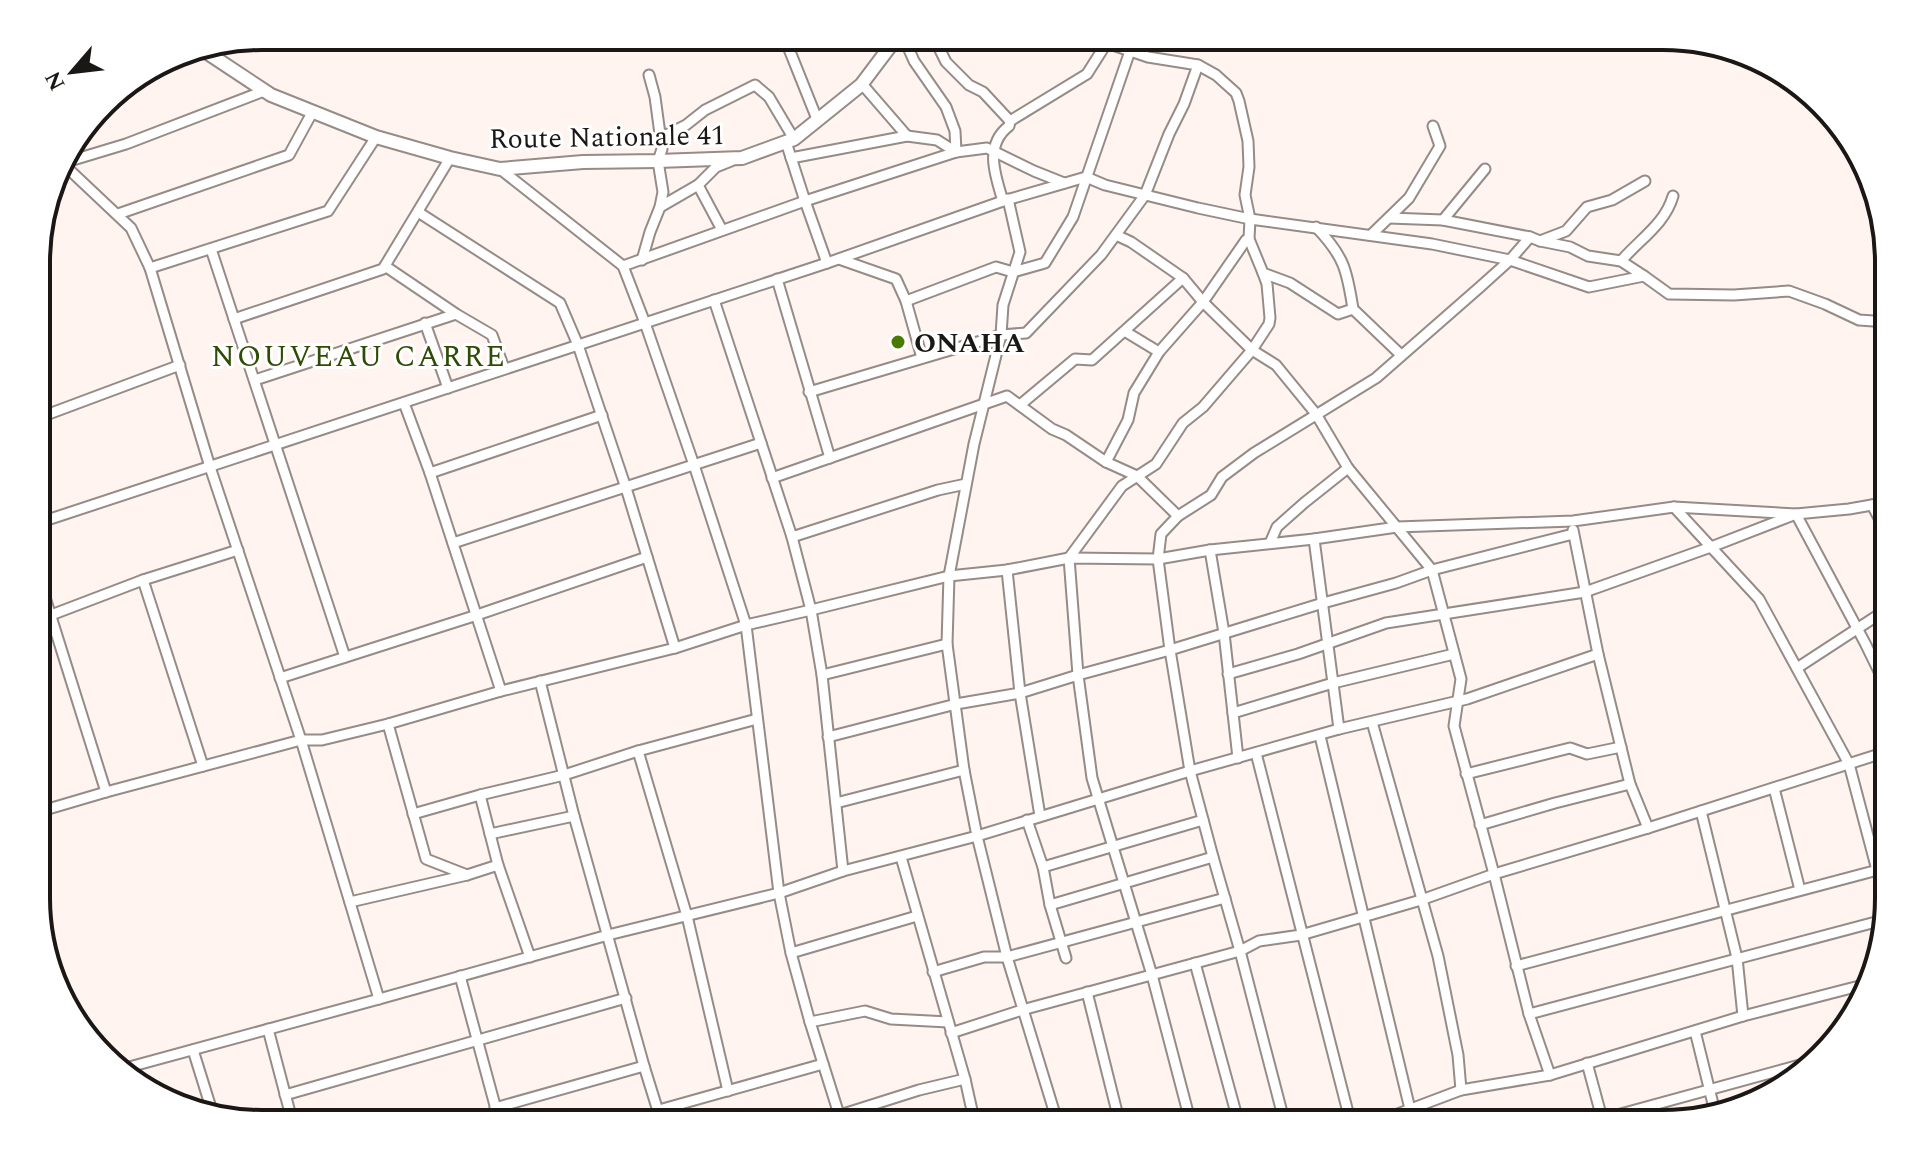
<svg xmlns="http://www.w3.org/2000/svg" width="1925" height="1160" font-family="Spectral,serif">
<rect width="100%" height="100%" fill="#fff4f0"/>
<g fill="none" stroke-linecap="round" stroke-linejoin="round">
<g stroke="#958b87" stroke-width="13">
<g id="minor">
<path d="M756,36L760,41L787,44L817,119"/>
<path d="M903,36L914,61L946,107L955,131L956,152"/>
<path d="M933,36L946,62L969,85L983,92L1010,121L1009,126C984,145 995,175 1003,201"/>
<path d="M1198,65L1216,75L1236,93L1239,101L1248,141L1249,167L1245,195L1250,219L1249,239L1263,273L1290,283L1338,314L1353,309L1401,355"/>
<path d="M862,84L907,136"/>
<path d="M1010,121L1087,74L1106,44"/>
<path d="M660,138L686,125L705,110L755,85L769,97L794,139"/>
<path d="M786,142L805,201L827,263"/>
<path d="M791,158L907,136L937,140L956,152"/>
<path d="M60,161L131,228L150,268L210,467L301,740L379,999L122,1069"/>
<path d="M63,163L126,144L264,91"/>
<path d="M500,169L623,266L645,323L694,465L746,625L779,893L791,953L810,1022L842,1124"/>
<path d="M698,185L722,230"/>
<path d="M1008,199L1020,252L1003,305L1001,335L974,444L949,576L947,644L964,770L977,836L1007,957L1058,1124"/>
<path d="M660,207L698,185L716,167L731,161"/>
<path d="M418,212L560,303L578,345L626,488L675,648"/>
<path d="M118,214L289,155L313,111"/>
<path d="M1389,218L1443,220L1530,237L1540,241L1570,247L1588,256L1621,261L1644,276"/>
<path d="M1443,220L1485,169"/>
<path d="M1316,227C1344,256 1347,270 1353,309"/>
<path d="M1116,235L1131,242L1183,278L1203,302L1252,350L1276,365L1316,414L1348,468L1432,570L1461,679L1454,726L1494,874L1529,1014L1550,1075"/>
<path d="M1371,235L1409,198L1440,146L1433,126"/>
<path d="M1540,241L1566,231L1587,207L1612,200L1645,181"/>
<path d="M211,249L345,657"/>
<path d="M839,259L896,279L906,301L922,358"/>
<path d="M642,260L650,232L660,207L663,192L658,161L662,149L655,97L649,75"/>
<path d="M1621,261C1640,239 1665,224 1673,196"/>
<path d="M385,266L456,314L492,335L504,368"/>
<path d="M623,266L805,201L956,152L987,148L1034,171L1064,183"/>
<path d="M150,268L328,211L376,137"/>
<path d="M777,279L830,458"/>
<path d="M714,300L792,537L811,610L822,675L843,871"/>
<path d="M906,301L996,267L1013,272L1045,263L1073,217L1130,51"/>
<path d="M234,319L383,269L450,158"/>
<path d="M425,323L448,388"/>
<path d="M1126,332L1159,352"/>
<path d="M255,380L456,314"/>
<path d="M809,392L1001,335L1026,333L1101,255L1145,195L1169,134L1184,104L1198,65L1148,57L1101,41L1065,38L1030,45L1025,36"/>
<path d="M404,403L430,473L501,691"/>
<path d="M1020,405L1075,359L1092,360L1183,278"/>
<path d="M38,418L180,365"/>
<path d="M1106,462L1128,420L1134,393L1159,352L1203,302L1246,240L1249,239"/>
<path d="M430,473L602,415"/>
<path d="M772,478L1007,396L1052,429L1066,435L1106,462L1137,476L1178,516"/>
<path d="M1872,505L1889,537"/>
<path d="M1674,507L1759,599L1849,764L1877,870"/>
<path d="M38,523L827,263L1003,201L1086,177L1105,185L1198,208L1250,219L1432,244L1510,260L1589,287L1644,276L1669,294L1734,295L1789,291L1825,304L1859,320L1888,322"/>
<path d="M1573,530L1598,654L1630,784L1648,828"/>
<path d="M792,537L938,490L966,484"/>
<path d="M1314,539L1339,729"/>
<path d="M453,543L761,443"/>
<path d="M1270,543L1277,527L1304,503L1348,468"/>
<path d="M1210,550L1224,633L1238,758"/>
<path d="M1007,570L1020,693L1040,816"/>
<path d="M38,575L106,792"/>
<path d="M143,580L203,766"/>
<path d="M38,620L143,580L238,550"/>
<path d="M1797,668L1889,608"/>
<path d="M1228,674L1298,654L1386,623L1585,592L1711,547L1796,514L1849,509L1889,502"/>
<path d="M822,675L947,644"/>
<path d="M280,678L477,615L647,557"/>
<path d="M540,681L574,816L644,1066L662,1124"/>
<path d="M1233,713L1333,683L1454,654"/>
<path d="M1372,722L1438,956L1458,1055L1461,1090"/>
<path d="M388,724L426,859L467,875"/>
<path d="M1320,736L1410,1109"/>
<path d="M828,737L956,704L1020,693L1078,675L1170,650L1323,603L1396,583L1432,570L1573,534"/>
<path d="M638,751L687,916L728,1091"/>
<path d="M1256,753L1351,1124"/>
<path d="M1466,774L1570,748L1587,754L1621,747"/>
<path d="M1774,788L1800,890"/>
<path d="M480,795L498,865L530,957"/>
<path d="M836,803L964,770"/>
<path d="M1701,811L1737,958L1743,1016"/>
<path d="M38,812L106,792L301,740H322L388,724L501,691L675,648L746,625L811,610L949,576L1007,570L1069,558L1158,559L1210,550L1314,539L1397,527L1573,521L1674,507L1796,514L1865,643L1889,692"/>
<path d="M413,814L480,795L564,775L638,751L757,719"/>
<path d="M1027,820L1043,867L1050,905L1066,958"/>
<path d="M1480,825L1555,803L1630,784"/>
<path d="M490,834L574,816"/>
<path d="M901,857L965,1079L975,1124"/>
<path d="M1043,867L1203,820"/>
<path d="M350,902L467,875L498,865"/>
<path d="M1050,905L1213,857"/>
<path d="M791,953L917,916"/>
<path d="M1195,963L1239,1124"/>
<path d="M1516,966L1889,867"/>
<path d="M933,972L984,957H1007L1225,898"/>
<path d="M460,976L500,1124"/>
<path d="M1087,992L1120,1124"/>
<path d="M379,999L608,935L779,893L843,871L977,836L1190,771L1339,729L1467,699L1598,654"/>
<path d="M1529,1014L1887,919"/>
<path d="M810,1022L865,1011L891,1019L948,1022"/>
<path d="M268,1029L293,1124"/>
<path d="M1695,1031L1715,1112"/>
<path d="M951,1033L1022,1010L1240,951L1259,941L1301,935L1421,900L1494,874L1648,828L1889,751"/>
<path d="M193,1050L212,1111"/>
<path d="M1587,1063L1603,1122"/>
<path d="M285,1095L626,998"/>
<path d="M495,1108L644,1066"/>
<path d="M659,1110L823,1064"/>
<path d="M840,1115L919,1090L965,1079"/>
<path d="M1037,1124L1057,1118"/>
<path d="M1191,1124L1152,975L1092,778L1078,675L1069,558L1122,486L1156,464L1183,423L1203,407L1252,350L1269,324L1270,318L1267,284L1263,273"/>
<path d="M1285,1124L1240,951L1213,857L1190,771L1170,650L1158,559L1161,534L1178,516L1211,495L1222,477L1254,453L1376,378L1480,287L1510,260L1530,237"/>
<path d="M1371,1124L1461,1090L1550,1075L1743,1016L1867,984"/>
<path d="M1584,1124L1807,1063"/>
</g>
</g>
<g stroke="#958b87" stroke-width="16">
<path id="tertiary" d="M200,48L271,95L376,137L450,158L500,169L583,162L658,161L742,158L794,139L861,85L898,36"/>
</g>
<use href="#minor" stroke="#fff" stroke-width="9"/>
<use href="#tertiary" stroke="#fff" stroke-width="12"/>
</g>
<circle fill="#4a7a00" stroke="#fff" stroke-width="3" cx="898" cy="342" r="8"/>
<g text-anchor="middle" stroke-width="6" stroke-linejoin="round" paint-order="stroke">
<g font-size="28" fill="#1b1715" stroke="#fff">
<text transform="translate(607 136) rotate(-1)" y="10">Route Nationale 41</text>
</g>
<g font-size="28" font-weight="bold" fill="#1b1715" stroke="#fff" text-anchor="start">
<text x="914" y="352">ONAHA</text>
</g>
<g font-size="30" letter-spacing="2" fill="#2e4c05" stroke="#fff">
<text x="359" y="366">NOUVEAU CARRE</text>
</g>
</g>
<path d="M0 0H1925V1160H0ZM262 50H1663A212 212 0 0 1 1875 262V898A212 212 0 0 1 1663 1110H262A212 212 0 0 1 50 898V262A212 212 0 0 1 262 50Z" fill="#fff" fill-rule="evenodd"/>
<path fill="none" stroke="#1b1715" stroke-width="4" d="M262 50H1663A212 212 0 0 1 1875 262V898A212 212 0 0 1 1663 1110H262A212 212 0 0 1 50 898V262A212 212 0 0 1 262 50Z"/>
<g transform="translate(72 72) rotate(242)" stroke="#ffffff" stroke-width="6" paint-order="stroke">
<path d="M0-6L14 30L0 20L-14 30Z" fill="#1b1715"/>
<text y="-12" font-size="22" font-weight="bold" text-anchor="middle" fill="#1b1715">N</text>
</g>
</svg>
